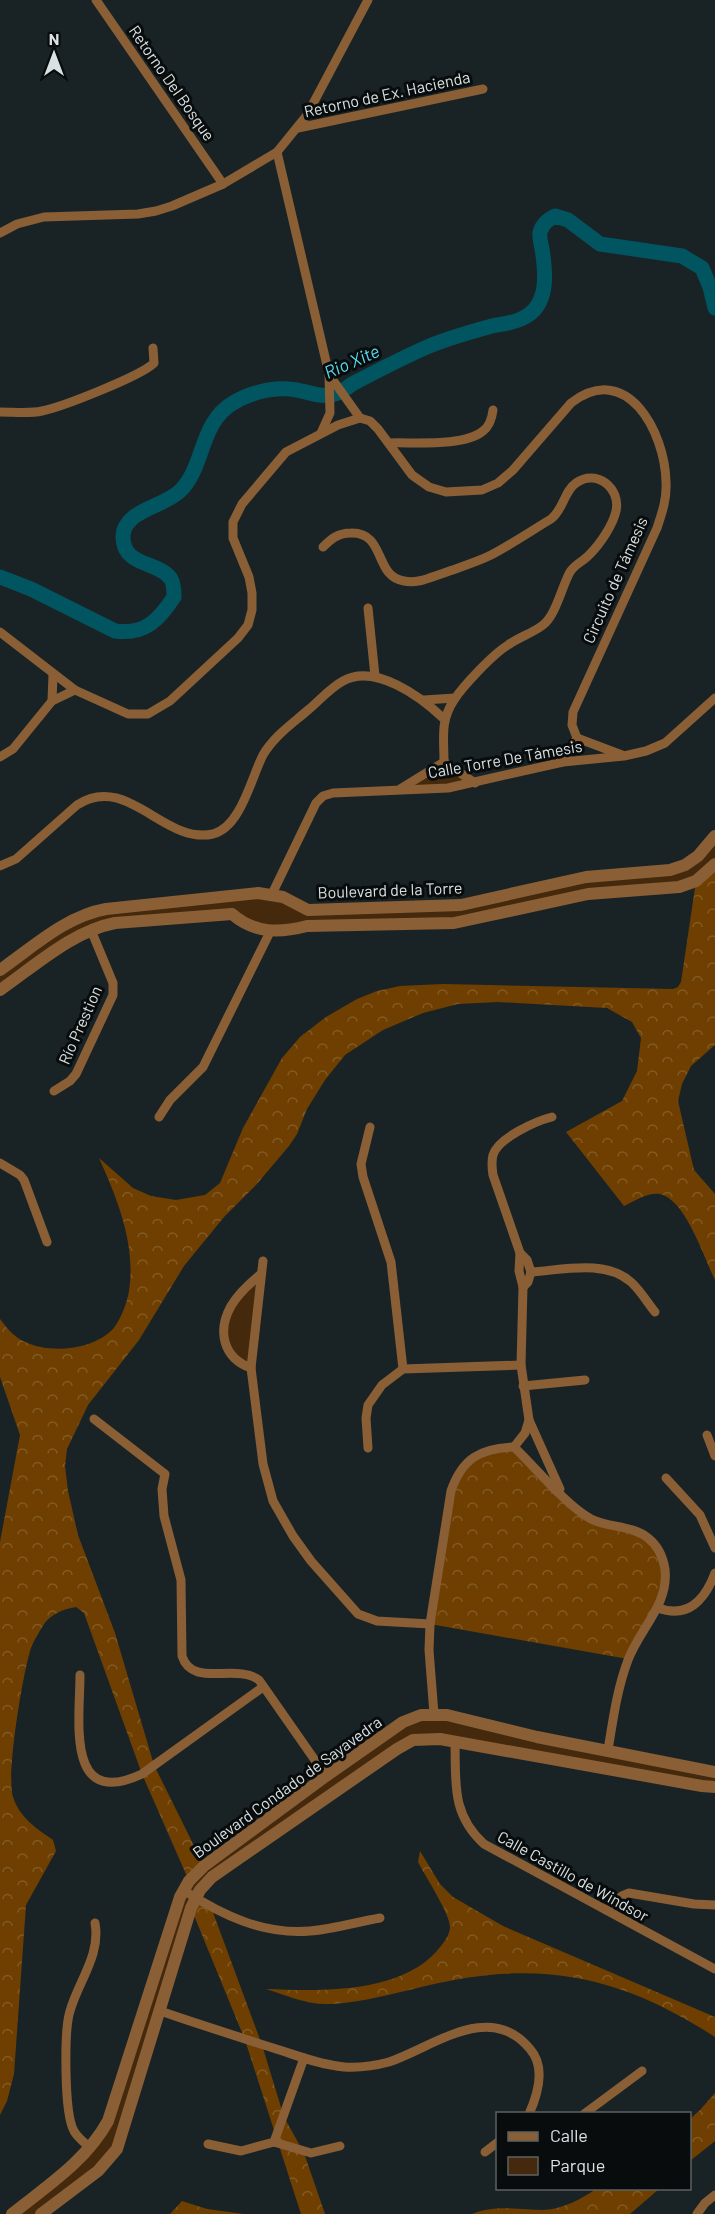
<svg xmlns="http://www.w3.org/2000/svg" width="715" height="2214" font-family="Barlow,sans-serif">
<defs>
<pattern id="forest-crowns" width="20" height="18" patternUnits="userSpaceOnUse" patternTransform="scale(1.5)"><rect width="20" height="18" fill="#6e3f00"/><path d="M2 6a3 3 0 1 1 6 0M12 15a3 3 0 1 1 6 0" fill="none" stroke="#825a25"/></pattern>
</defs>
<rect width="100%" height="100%" fill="#192325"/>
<g fill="url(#forest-crowns)">
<path d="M715,864V1045L691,1066L682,1084L678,1101L694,1170L715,1194V1280C704,1258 686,1200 660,1194C648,1192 634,1201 624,1206L566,1132L622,1101L637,1071L641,1038L632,1022L607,1008L498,1002L458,1004L423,1013L383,1030L345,1055L325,1080L307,1109L297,1134L289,1146L256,1185L224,1217L184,1266L139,1340L88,1405L67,1449L65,1466L68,1491L78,1535L115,1633L154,1765L204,1866L189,1881L142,1774L84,1613L76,1607C64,1609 51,1614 44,1624C40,1631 34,1640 31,1648C23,1672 6,1776 13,1797C20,1818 36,1828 53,1840L56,1851L26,1905L14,2074L7,2101L0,2115V1542L20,1435L0,1377V1319C6,1327 13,1336 23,1341C48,1354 92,1351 113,1329C121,1319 127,1303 129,1291C136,1245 118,1200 99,1158L133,1188L151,1196L176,1200L205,1195L220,1183L243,1128L282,1058L300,1037L326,1017L357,999L377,991L400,986L443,984L673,989L678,987L681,982L696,881Z"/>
<path d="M514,1447L580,1510L630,1530L657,1547L666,1579L628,1659L430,1624L451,1491L475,1456Z"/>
<path d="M420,1851L440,1884L453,1897L503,1926L715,2017V2037C630,1982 555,1961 454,1980C414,1987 369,2003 328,2004C308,2005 285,1995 266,1989C320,1991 397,1994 436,1952C442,1945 449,1937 450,1928C451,1915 425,1876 418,1862Z"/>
<path d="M195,1898L211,1907L262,2045L284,2117L304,2153L325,2214H301L245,2040L191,1908Z"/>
<path d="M715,2093V2141L690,2161V2119L700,2110Z"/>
<path d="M596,2189H659L630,2214H472C495,2204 520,2210 544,2210C562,2209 582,2199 596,2189Z"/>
<path d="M182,2201L207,2209L244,2214H170Z"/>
</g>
<g fill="#44290d">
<path d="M444,762L475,783L398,790Z"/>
<path d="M715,836V864L696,881L605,892L469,921L289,931L231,914L103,925L0,990V970L81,916L258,893L308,910L444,907L586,877L670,870Z"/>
<path d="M261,1274L251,1368L225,1344L228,1314Z"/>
<path d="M421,1715L715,1772V1787L413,1740L205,1884L117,2149L41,2214H12L101,2134L189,1881Z"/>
</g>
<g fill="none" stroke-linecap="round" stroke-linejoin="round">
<path stroke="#015560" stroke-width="15" d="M0,577L31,589L115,631C145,635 159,620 174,597C174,592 174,584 171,579C159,561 123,567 123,537C123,510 164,507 180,491C205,467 199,423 233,403C250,393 269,388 289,389C307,390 321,400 338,393C344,391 348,386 354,383C377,371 402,358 427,347C448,338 470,332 492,326C502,324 514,323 523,318C549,306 546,273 542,249C541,244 539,237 540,232C543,223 548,220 555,216L568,220L600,244L682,256L702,268L710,287L715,308"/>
<g stroke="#8a5f35" stroke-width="9">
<path d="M96,0L223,184"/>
<path d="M298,128L483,89"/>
<path d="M277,152L329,374L330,413L321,433"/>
<path d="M0,233L17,224L44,217L138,214L156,211L172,206L223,184L277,152L307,115L368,0"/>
<path d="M330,376L360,418"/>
<path d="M0,412C14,412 29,414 42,411C62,407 141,376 154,363L153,348"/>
<path d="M389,443C413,442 464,447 483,431C490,426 492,418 493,410"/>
<path d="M323,547C331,539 338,533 351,533C386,532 374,577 404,581C418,584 431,577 444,573C460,567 477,562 491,555C512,544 531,531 551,519C564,509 564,491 576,483C597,468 621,489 616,511C613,525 600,544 590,554C584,561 575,564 570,572C562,586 556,615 543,625C533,633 519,637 508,645C493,654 463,686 454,700C440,721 444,738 444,762"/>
<path d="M368,608L375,676"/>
<path d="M0,632L75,690L128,714H148L170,701L238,638L248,625L252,610V593L249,577L233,538V522L242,504L286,452L338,425L360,418L370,421L378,429L412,475L429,487L446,492L482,490L498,483L513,470L571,403C627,360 665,432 666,482C667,499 662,513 657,528L573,712L572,725L577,738"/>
<path d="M424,700L455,698"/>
<path d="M52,701L53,675"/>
<path d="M577,738L622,755"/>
<path d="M0,757L13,749L52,701L75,690"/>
<path d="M444,762L475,783"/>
<path d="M563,762L577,738"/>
<path d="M400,789L444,762"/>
<path d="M0,866L16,859L77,805C127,772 164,845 213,834C241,827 251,778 263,755C274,736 292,724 308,710C319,701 330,688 343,681C375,663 421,697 443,718"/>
<path d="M272,894L316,803L323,796L333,793L448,788L563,762L624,756L646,751L665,743L715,698"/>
<path d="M54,1091L70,1081L76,1074L113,995V983L91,930"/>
<path d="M159,1117L170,1100L203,1067L270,932"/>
<path d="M370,1127L361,1164L363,1177L391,1262L403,1369"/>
<path d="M0,1163L20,1175L24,1180L47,1242"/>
<path d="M263,1261L251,1368L263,1464L273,1501L293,1536L311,1561L358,1614L377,1621L430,1624"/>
<path d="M531,1272C563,1270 605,1259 631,1282C640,1290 647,1302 655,1312"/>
<path d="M523,1287L528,1282L531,1272L527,1260L520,1253L493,1175C492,1168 491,1162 493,1155C498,1138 536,1121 552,1117"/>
<path d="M251,1368C223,1358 217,1331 231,1306C238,1294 250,1283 261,1274"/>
<path d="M523,1386L585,1380"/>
<path d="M94,1419L165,1474L162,1489L164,1516L181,1580L182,1656C192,1688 236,1663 259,1680L326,1776"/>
<path d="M529,1420L560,1489"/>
<path d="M707,1435L715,1456"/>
<path d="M514,1447L525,1433L529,1420L521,1365L523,1287L519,1271L520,1253"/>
<path d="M368,1448L366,1418L368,1405L382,1385L403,1369L521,1365"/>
<path d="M666,1478L700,1515L715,1548"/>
<path d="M658,1608C688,1619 705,1600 715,1573"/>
<path d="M80,1675C80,1720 65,1810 142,1774L263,1687"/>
<path d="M434,1714L429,1650L430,1624L451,1491C462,1459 480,1448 514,1447C536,1468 566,1505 591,1519C609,1528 632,1525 648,1538C657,1545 663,1557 665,1569C669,1605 640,1628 628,1660C617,1689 613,1720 608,1750"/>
<path d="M455,1742C456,1782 451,1814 484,1844L715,1969"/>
<path d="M183,1890C222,1915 263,1935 310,1931C333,1929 357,1922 380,1918"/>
<path d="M606,1910L622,1896L629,1893L694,1904L715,1905"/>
<path d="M160,2011C198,2024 236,2036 273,2048C296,2055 320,2065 344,2067C359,2068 374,2066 389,2062C433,2047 490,2000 530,2049C546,2067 538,2094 529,2114"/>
<path d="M584,2114L642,2071"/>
<path d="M274,2142L304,2058"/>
<path d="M208,2144L241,2151L274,2142L311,2153L340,2146"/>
<path d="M90,2148C85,2143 77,2137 74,2131C64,2114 64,2030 70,2011C78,1982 101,1955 95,1923"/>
<path d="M485,2152L498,2142"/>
<path d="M697,2214L705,2203L715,2195"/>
</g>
<g stroke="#8a5f35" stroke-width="12">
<path d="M0,970C33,947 66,916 106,909L258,893L283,897L308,910L461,905L586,877L670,870L685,865L698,856L715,836"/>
<path d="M0,990C36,965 73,931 115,923L232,914C255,934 280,933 307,926L454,923L588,894L679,887L696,881L715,864"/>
<path d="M12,2214C47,2186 86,2161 108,2121L180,1897L189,1881L204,1866L326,1776L403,1722L421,1715H447L537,1737L715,1772"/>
<path d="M41,2214L98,2171L117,2149L191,1908L200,1890L212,1877L397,1749L413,1740L440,1739L702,1786L715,1787"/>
</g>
</g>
<g text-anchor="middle" stroke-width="6" stroke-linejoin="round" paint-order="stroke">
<g font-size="16" fill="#dae1e2" stroke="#080c0d">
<text transform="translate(172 83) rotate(55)" y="6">Retorno Del Bosque</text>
<text transform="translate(387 94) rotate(-12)" y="6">Retorno de Ex. Hacienda</text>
<text transform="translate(615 580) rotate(-66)" y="6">Circuito de Támesis</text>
<text transform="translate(505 759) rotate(-10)" y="6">Calle Torre De Támesis</text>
<text transform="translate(390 890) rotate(-2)" y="6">Boulevard de la Torre</text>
<text transform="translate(80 1025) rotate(-66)" y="6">Río Prestion</text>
<text transform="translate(287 1787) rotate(-36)" y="6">Boulevard Condado de Sayavedra</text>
<text transform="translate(573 1876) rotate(29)" y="6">Calle Castillo de Windsor</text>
</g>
<g font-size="18" font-style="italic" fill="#56ddf2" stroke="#080c0d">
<text transform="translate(352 362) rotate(-24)" y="6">Rio Xite</text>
</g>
</g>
<rect x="496" y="2112" width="195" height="78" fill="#080c0d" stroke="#5c6162" stroke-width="1.5"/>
<rect x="508" y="2132" width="30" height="9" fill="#8a5f35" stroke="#5c6162" stroke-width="1.5"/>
<text x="550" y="2142" font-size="18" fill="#dae1e2">Calle</text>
<rect x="508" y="2157" width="30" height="18" fill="#44290d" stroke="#5c6162" stroke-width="1.5"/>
<text x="550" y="2172" font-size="18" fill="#dae1e2">Parque</text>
<g transform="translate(54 54)" stroke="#080c0d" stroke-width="4.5" paint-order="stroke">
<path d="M0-4.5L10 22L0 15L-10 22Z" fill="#dae1e2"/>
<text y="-9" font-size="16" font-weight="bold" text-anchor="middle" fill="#dae1e2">N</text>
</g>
</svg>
